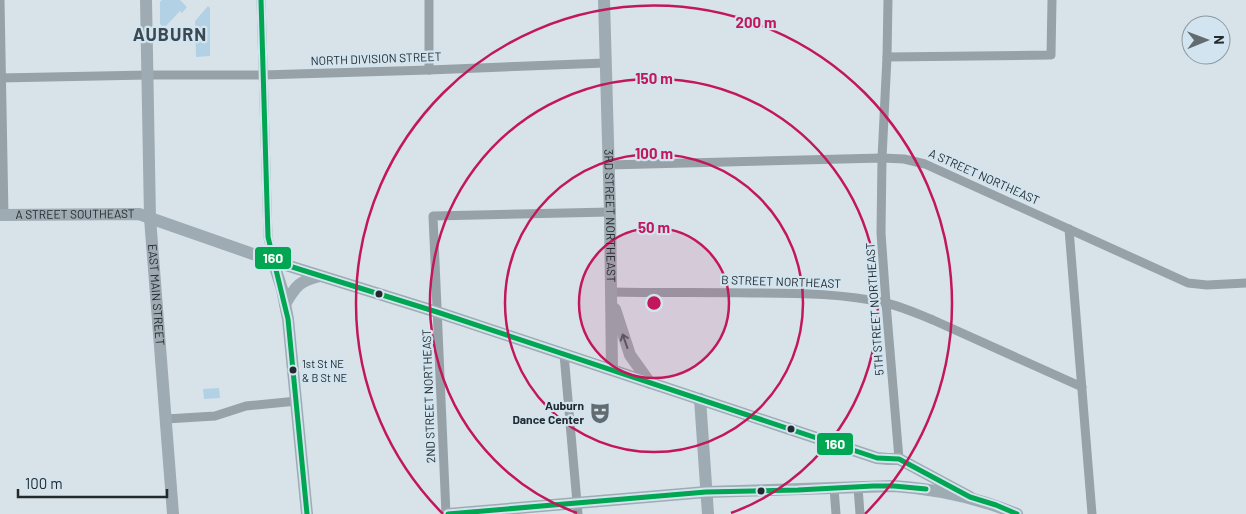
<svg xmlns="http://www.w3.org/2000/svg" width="1246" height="514" font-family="Barlow,sans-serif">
<rect width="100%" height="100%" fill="#d8e3e9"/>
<g fill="#b2d1e4">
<path d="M162,0H180L187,7L182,13L180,11L164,28L160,24V2Z"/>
<path d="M208,6L210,8V56L196,57L195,21Z"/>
<path d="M219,388L220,398L204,399L203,389Z"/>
</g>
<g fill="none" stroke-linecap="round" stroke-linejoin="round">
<g stroke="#97a2a8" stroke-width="9">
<path d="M0,0L4,215"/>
<path d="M261,0L268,237L273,261"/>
<path d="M429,0V70"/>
<path d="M888,0L887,57L882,158L881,233L886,303L899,459"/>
<path d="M887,57L1051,55L1052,0"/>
<path d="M0,78L148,75H262L429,70L605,63"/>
<path d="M608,165L882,158L904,159L925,164L1188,283L1207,285L1246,283"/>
<path d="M1069,229L1092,514"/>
<path d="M611,292C661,293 710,292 760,293C802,293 845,294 886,303C903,307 918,314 933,320L1082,387"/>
<path d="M564,354L578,514"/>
<path d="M166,419L215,416L246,406L297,401"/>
<path d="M858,487L860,514"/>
<path d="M834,488L836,514"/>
<path d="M446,514L433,216L610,212"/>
</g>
<g stroke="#9eabb2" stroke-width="12">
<path id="s1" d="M146,0L150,218L173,514"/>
<path id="s2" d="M604,0L610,212L612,369"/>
<path id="s3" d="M0,215L139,214L150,218L273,261L437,312L877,458L888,459H899L970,497"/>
<path d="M273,261L282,289L288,319L307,514"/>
<path d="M285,304C296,286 299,281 320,276"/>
<path d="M615,309L630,355L650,383"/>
<path d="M700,399L708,514"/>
<path d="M448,514L706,492L894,486C938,489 976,497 1017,514"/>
</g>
<g stroke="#d2e4ef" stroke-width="9">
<g id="bus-1">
<path d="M261,0L268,237L288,319L307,514"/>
<path d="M273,261L437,312L877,458L899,459L970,497L996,505L1017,514"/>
<path d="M448,514L706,492L798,490L873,486H894L926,489"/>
</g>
</g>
<use href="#bus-1" stroke="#00a651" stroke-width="5"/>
</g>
<defs><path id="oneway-shaft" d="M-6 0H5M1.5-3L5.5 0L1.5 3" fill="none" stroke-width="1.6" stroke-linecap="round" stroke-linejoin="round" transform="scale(1.25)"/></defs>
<use stroke="#545e63" href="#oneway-shaft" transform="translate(625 341) rotate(-109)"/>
<circle cx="654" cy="303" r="75" fill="#c2185b" fill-opacity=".12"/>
<g fill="none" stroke="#c2185b" stroke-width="2.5">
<circle cx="654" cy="303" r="75"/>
<circle cx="654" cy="303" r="149"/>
<path d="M577 513A224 224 0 1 1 731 513"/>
<path d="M443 514A298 298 0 1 1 865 514"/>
</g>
<defs>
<g id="theatre-bare" transform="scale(1.725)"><path d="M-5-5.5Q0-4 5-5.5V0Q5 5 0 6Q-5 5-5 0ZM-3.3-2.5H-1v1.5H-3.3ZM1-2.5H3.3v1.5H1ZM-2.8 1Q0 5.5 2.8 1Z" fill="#626b6f" stroke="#d2e4ef" stroke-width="2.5" paint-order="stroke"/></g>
</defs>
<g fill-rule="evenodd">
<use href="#theatre-bare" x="600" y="413"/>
</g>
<g fill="#232a2e" stroke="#d2e4ef" stroke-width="2">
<circle cx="379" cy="294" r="4.5"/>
<circle cx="293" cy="370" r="4.5"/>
<circle cx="791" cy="429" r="4.5"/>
<circle cx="761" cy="491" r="4.5"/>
</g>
<g text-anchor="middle" stroke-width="4.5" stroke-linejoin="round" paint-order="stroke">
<g font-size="11" fill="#232a2e" stroke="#d2e4ef" text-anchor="start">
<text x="302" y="368">1st St NE<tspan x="302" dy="14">&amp; B St NE</tspan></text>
</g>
<g font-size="12" fill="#232a2e" stroke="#d2e4ef">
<text transform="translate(376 59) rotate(-2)" y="4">NORTH DIVISION STREET</text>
<text transform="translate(984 177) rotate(24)" y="4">A STREET NORTHEAST</text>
<text dy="4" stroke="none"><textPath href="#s3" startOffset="75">A STREET SOUTHEAST</textPath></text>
<text dy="4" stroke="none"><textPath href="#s2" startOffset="216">3RD STREET NORTHEAST</textPath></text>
<text transform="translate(781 282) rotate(2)" y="4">B STREET NORTHEAST</text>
<text dy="4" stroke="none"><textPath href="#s1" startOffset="295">EAST MAIN STREET</textPath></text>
<text transform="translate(875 309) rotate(-94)" y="4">5TH STREET NORTHEAST</text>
<text transform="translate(429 396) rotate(-92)" y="4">2ND STREET NORTHEAST</text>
</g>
<g font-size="12" font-weight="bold" fill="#232a2e" stroke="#d2e4ef" text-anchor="end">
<text x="584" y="410">Auburn<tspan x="584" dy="14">Dance Center</tspan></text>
</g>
<g font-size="18" font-weight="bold" letter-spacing="1" fill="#3a4952" stroke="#d2e4ef">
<text x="170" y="41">AUBURN</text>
</g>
</g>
<circle cx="654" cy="303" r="8" fill="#c2185b" stroke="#d2e4ef" stroke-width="2.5"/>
<g font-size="15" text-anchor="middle" font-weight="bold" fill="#c2185b" stroke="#d2e4ef" stroke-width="4.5" stroke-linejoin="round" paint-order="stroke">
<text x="756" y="28">200 m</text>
<text x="654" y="84">150 m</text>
<text x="654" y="159">100 m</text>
<text x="654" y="233">50 m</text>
</g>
<g stroke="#d2e4ef" stroke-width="2">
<rect x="254" y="246" width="38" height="24" rx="5" fill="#00a651"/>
<rect x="816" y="432" width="38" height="24" rx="5" fill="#00a651"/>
</g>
<g font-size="14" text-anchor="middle" font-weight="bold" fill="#fff">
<text x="273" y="263">160</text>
<text x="835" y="449">160</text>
</g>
<g transform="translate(1206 40) rotate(89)"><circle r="24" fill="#d2e4ef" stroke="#8c9aa2"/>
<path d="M0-4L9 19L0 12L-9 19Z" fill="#626b6f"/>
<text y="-8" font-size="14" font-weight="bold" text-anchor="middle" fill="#232a2e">N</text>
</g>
<path d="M18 489v8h149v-8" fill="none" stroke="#232a2e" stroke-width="2.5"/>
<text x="25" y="489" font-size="15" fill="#232a2e" stroke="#d2e4ef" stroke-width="4" paint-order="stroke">100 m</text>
</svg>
